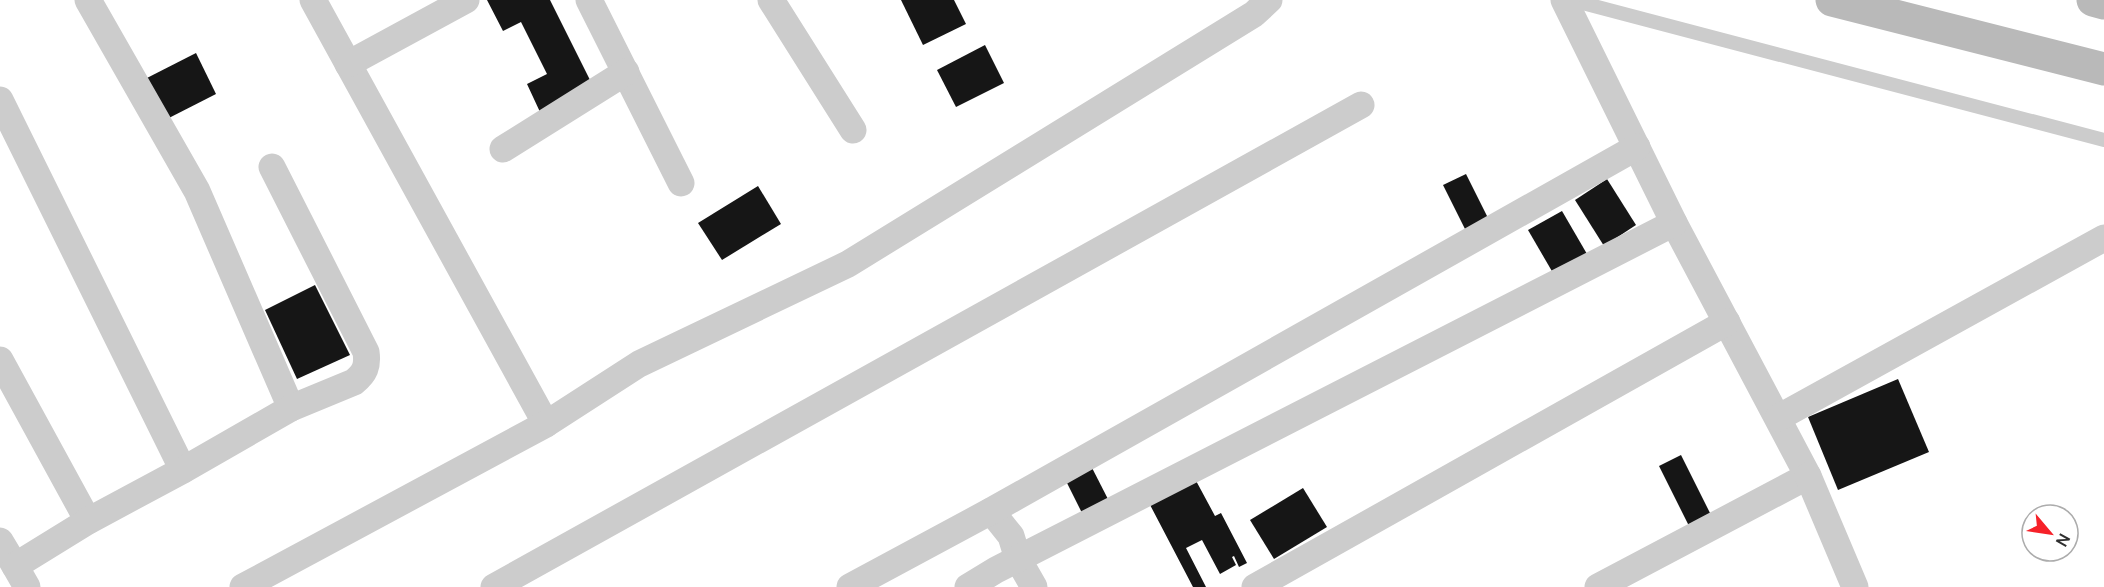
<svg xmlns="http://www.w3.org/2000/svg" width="2104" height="587" font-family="Manrope,sans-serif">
<rect width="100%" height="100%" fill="#fff"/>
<g fill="#161616">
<path d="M487,0H550L593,86L540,112L527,84L547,74L521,22L503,31Z"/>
<path d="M901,0H954L966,24L923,45Z"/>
<path d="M985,45L1004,83L956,107L937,70Z"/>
<path d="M196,53L216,94L163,121L143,80Z"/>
<path d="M1466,174L1489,220L1466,231L1443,185Z"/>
<path d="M1607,179L1636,225L1604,246L1575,200Z"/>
<path d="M758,186L781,224L722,260L698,223Z"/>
<path d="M1562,211L1587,254L1553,273L1528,230Z"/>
<path d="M315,285L350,355L297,379L265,310Z"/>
<path d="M1898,379L1929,452L1838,490L1808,417Z"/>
<path d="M1681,455L1711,515L1689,526L1659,466Z"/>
<path d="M1088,460L1111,505L1085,519L1062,473Z"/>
<path d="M1194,477L1215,516L1221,513L1247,563L1239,567L1234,556L1232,557L1236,565L1220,574L1202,540L1186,548L1206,587H1193L1148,501Z"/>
<path d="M1303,488L1327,527L1274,559L1250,520Z"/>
</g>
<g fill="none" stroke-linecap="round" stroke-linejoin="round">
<path stroke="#ccc" stroke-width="14" d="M1571,0L2104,140"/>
<g stroke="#ccc" stroke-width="27">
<path d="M88,0L197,191L291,408"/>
<path d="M313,0L546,424"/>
<path d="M589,0L681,183"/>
<path d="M771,0L853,130"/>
<path d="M1564,0L1674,223L1808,476L1598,587"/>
<path d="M348,64L466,0"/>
<path d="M0,100L183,470"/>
<path d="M503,149L626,72"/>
<path d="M0,360L88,521"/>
<path d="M1778,418L2104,238"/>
<path d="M1808,476L1855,587"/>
<path d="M991,511L1011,536L1018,559L1034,587"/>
<path d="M0,541L15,566"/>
<path d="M27,587L15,566L88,521L183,470L291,408L354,382C365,373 368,366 366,352L272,167"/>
<path d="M243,587L546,424L639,364L848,264L1254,14L1269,0"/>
<path d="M494,587L1361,105"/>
<path d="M850,587L991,511L1637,147"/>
<path d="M968,587L996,570L1674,223"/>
<path d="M1255,587L1727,322"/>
</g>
<g stroke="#b9b9b9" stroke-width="33">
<path d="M1832,0L2104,69"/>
<path d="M2093,0L2104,3"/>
</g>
</g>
<g transform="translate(2050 533) rotate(119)"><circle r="28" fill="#ffffff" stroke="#acacac" stroke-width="1.5"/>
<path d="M0-4.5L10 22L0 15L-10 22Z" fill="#f62129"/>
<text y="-9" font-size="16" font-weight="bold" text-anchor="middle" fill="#2f2f2f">N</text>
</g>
</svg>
